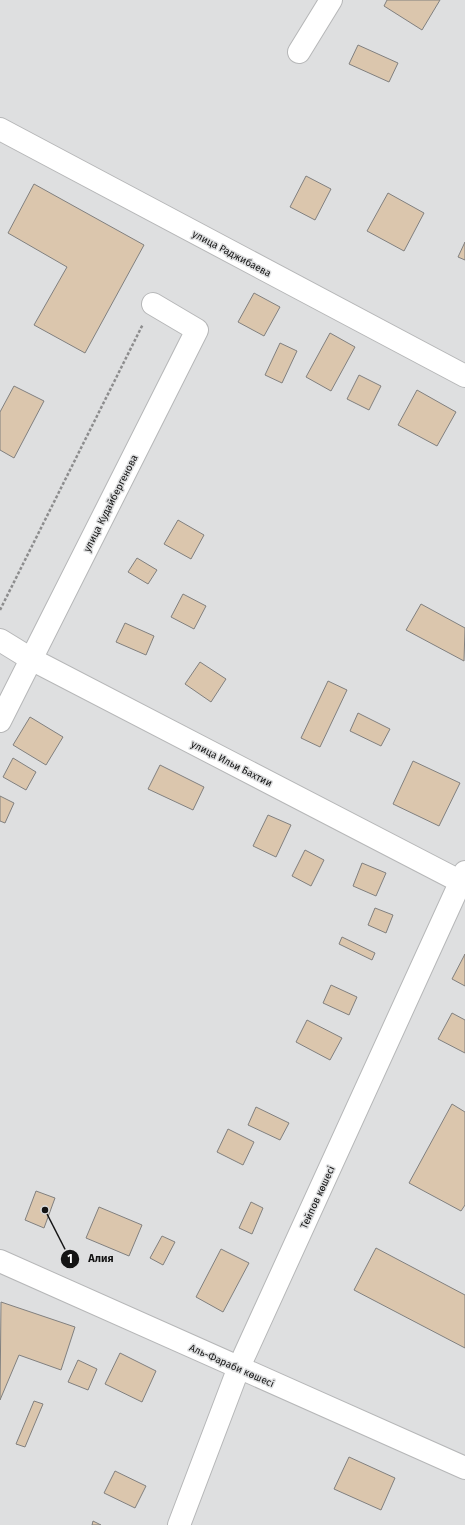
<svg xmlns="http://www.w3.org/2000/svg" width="465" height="1525" font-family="'Fira Sans',sans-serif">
<rect width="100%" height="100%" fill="#dedfe0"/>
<g fill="#dbc6ad" stroke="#81807f">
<path d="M387,0H440L422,30L384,6Z"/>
<path d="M358,45L398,63L389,82L349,64Z"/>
<path d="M306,176L331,189L315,220L290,207Z"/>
<path d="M34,184L144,245L85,353L34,325L67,267L8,233Z"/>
<path d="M388,193L424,213L404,251L367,231Z"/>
<path d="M465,242V260L458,257Z"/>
<path d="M254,293L280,307L264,336L238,322Z"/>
<path d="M330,333L355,347L331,391L306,377Z"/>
<path d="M280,343L297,351L282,383L265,375Z"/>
<path d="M359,375L381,386L369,410L347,399Z"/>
<path d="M14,386L44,401L14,458L0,450V412Z"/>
<path d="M417,390L456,412L437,446L398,425Z"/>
<path d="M178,520L204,535L191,559L164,544Z"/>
<path d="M137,558L157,570L148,584L128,572Z"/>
<path d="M183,594L206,606L194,629L171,617Z"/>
<path d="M421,604L465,628L464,661L406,630Z"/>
<path d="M125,623L154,636L146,655L116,642Z"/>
<path d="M200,662L226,679L211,702L185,684Z"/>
<path d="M328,681L347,690L320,747L301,738Z"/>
<path d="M358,713L390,729L381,746L350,731Z"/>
<path d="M30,717L63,737L46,765L13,745Z"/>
<path d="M13,758L36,772L26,790L3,777Z"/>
<path d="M413,761L460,783L439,826L393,804Z"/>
<path d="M160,765L204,787L193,810L148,789Z"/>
<path d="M0,796L14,803L5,823L0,821Z"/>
<path d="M268,815L291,825L276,857L253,846Z"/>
<path d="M305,850L324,860L311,886L292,876Z"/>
<path d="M362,863L386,873L376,896L353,886Z"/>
<path d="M375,908L393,915L386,933L368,925Z"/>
<path d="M342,937L375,953L372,960L339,944Z"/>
<path d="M465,954V986L452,979Z"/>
<path d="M331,985L357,997L349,1015L323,1003Z"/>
<path d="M452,1013L465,1020V1053L438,1039Z"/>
<path d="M307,1020L342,1038L330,1060L296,1042Z"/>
<path d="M452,1104L465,1112V1205L461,1211L409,1183Z"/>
<path d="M256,1107L289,1123L280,1140L248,1125Z"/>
<path d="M228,1129L254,1142L243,1165L217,1152Z"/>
<path d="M36,1191L55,1198L44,1228L25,1220Z"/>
<path d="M251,1202L263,1208L252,1234L239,1228Z"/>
<path d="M99,1207L142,1225L129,1256L86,1238Z"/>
<path d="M162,1236L175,1242L163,1265L150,1258Z"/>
<path d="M376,1248L465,1295V1348L354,1290Z"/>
<path d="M221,1249L249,1263L223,1312L196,1297Z"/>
<path d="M1,1302L75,1327L61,1370L19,1355L0,1400Z"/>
<path d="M120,1353L156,1371L142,1402L105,1384Z"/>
<path d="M78,1360L97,1369L88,1390L68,1382Z"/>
<path d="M34,1401L43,1404L25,1447L16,1444Z"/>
<path d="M349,1457L395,1478L381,1510L334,1489Z"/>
<path d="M115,1471L146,1486L135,1508L104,1493Z"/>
<path d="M93,1521L101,1525H92Z"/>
</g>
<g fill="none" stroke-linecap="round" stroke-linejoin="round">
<g stroke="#b6b7b8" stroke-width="24">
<g id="street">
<path d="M299,52L331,0"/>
<path d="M0,129L465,376"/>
<path d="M0,640L31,659L465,884"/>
<path d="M0,721L197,330L153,304"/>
<path d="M179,1525L239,1367L465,872"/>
</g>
</g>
<g stroke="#b6b7b8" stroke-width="24">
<path id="secondary" d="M0,1261L465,1468"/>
</g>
<path stroke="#8d8d8e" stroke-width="2.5" stroke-dasharray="3 2" stroke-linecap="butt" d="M0,610L143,324"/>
<use href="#street" stroke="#fff" stroke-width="22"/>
<use href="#secondary" stroke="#fff" stroke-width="22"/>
</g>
<g text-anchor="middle" stroke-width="3" stroke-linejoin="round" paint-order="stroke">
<g font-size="10" fill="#141414" stroke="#dedfe0">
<text transform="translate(232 253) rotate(28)" y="4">улица Раджибаева</text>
<text transform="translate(110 503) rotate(-63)" y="4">улица Кудайбергенова</text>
<text transform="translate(232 763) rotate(27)" y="4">улица Ильи Бахтии</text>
<text transform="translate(317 1197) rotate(-65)" y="4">Тейпов көшесі</text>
<text transform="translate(232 1365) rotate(24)" y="4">Аль-Фараби көшесі</text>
</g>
</g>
<path fill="none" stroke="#141414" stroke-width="1.5" d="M45 1210L70 1259"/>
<g fill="#141414" stroke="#dedfe0" stroke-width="1.5">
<circle cx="45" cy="1210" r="4"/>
<circle cx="70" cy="1259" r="10"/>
</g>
<g font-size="12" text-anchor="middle" font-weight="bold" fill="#fff">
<text x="70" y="1263">1</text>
</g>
<g font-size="11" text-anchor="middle" font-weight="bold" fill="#141414" stroke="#dedfe0" stroke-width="3" stroke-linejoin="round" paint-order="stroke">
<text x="101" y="1262">Алия</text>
</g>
</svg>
